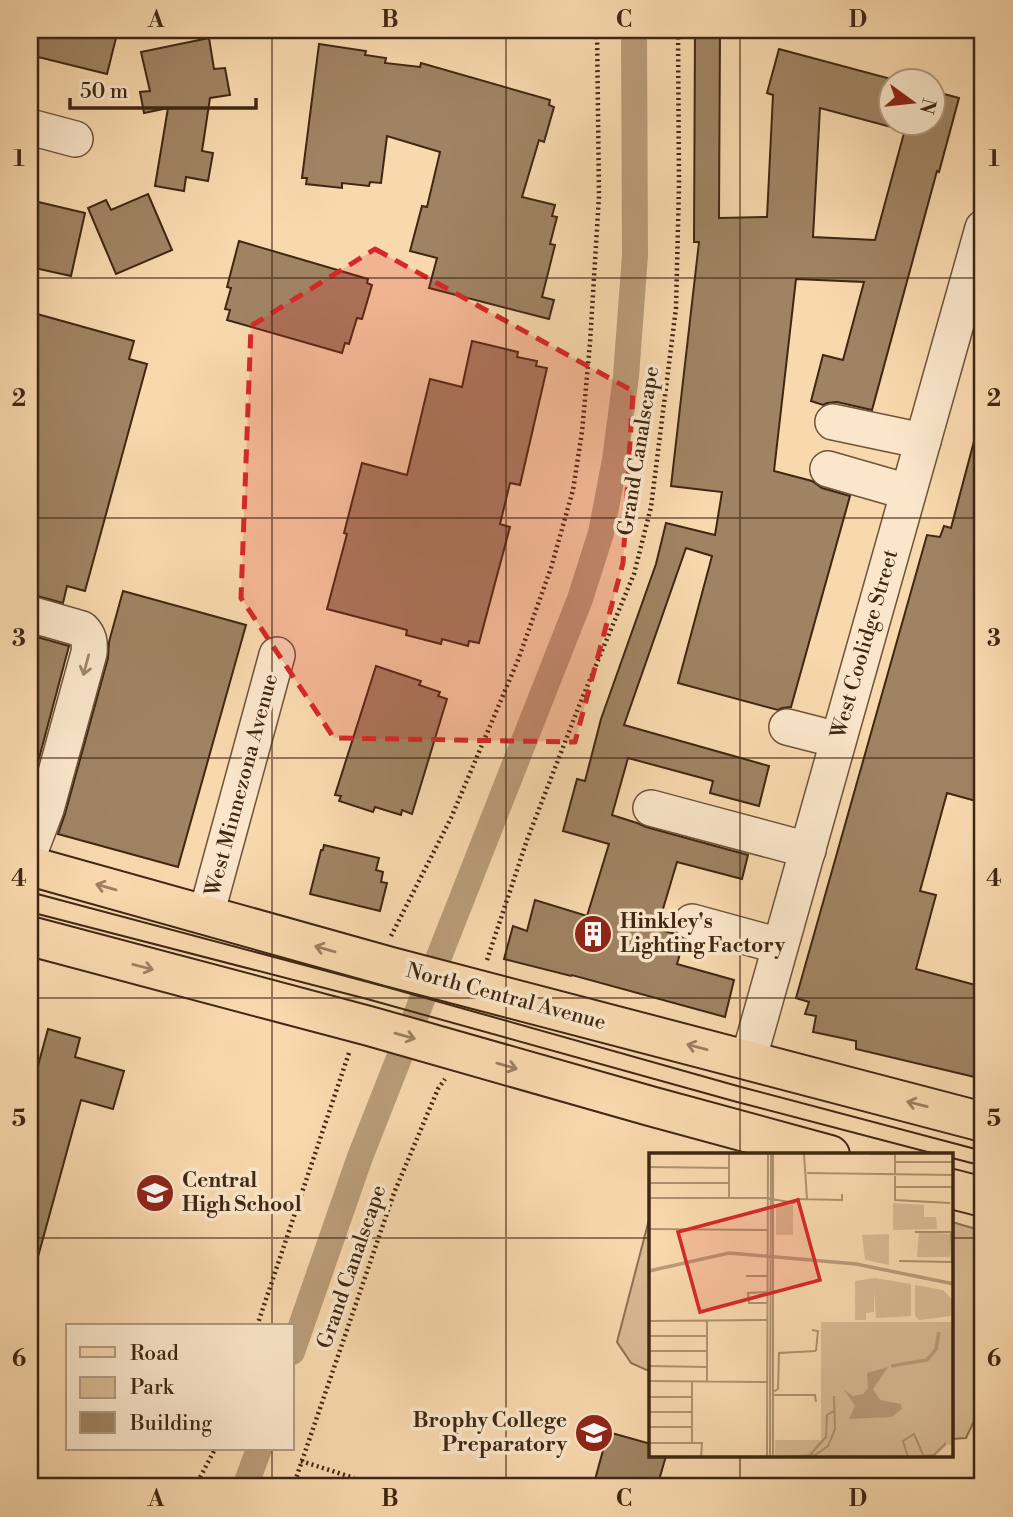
<svg xmlns="http://www.w3.org/2000/svg" width="1013" height="1517" font-family="'Libre Bodoni',serif">
<style>
.green{fill:#d9ba93;stroke:#8c7053;stroke-width:2}
.lines{fill:none;stroke-linecap:round;stroke-linejoin:round}
.canal{stroke:#b99c79;stroke-width:26}
.building{fill:#a08363;stroke:#402713;stroke-width:2}
.minor-casing{stroke:#6e533a;stroke-width:38}
.major-casing{stroke:#402713;stroke-width:42}
.path{stroke:#402713;stroke-width:4.5;stroke-dasharray:2 3.5;stroke-linecap:butt}
.minor{stroke:#fae6ca;stroke-width:35}
.major{stroke:#f8d8ad;stroke-width:38}
.tram{stroke:#402713;stroke-width:2}
.oneway{stroke:#9d866e}
.oneway2{stroke:#9c8060}
.marked{fill:#d62828;fill-opacity:0.2;stroke:#d62828;stroke-width:5;stroke-dasharray:14 9;stroke-linejoin:round}
.grid{fill:none;stroke:#402713;stroke-width:2;stroke-opacity:0.55}
.labels{text-anchor:middle;dominant-baseline:central;stroke-width:7;stroke-linejoin:round;paint-order:stroke}
.street-label{font-size:21px;fill:#402713;stroke:#fae6ca}
.poi-label{font-size:21px;font-weight:bold;fill:#402713;stroke:#fae6ca;text-anchor:start}
.inset-river{fill:none;stroke:#b99c79;stroke-width:3.5}
.inset-road{fill:none;stroke:#ae916f;stroke-width:2}
.view{fill:#d62828;fill-opacity:0.15;stroke:#d62828;stroke-width:3.5}
.inset-edge{fill:none;stroke:#402713;stroke-width:3.5}
.neatline{fill:none;stroke:#402713;stroke-width:2.5}
.grid-label{font-size:23px;text-anchor:middle;font-weight:bold;fill:#402713}
</style>
<rect width="100%" height="100%" fill="#f8d8ad"/>
<filter id="stains"><feTurbulence type="fractalNoise" baseFrequency=".00286" numOctaves="4"/><feColorMatrix values="0 0 0 0 .2 0 0 0 0 .09 0 0 0 0 .02 0 0 0 .5 -.17"/></filter>
<radialGradient id="worn" r=".72"><stop offset=".6" stop-color="#630" stop-opacity="0"/><stop offset="1" stop-color="#630" stop-opacity=".3"/></radialGradient>
<g class="green">
<path d="M651,1212V1372L631,1363L617,1342Z"/>
<path d="M952,1222L983,1231V1389L976,1417L966,1438L952,1439Z"/>
</g>
<g class="lines">
<g class="canal">
<path d="M292,1352L360,1157L580,599L601,533L615,460L626,376L635,255L634,30"/>
<path d="M245,1487L259,1449"/>
</g>
</g>
<g class="building">
<path d="M30,30H118L107,74L30,55Z"/>
<path d="M695,30H720L719,218L767,217L773,95L767,93L779,49L891,79V127L820,108L813,237L875,240L907,122H933V91L959,98L939,172L937,171L872,410L837,402L827,403L823,405L811,401L823,355L843,360L864,282L796,279L774,471L812,481L822,488L850,496L791,707L782,708L778,710L678,683L712,556L686,548L624,725L769,766L759,806L710,793L713,781L628,758L612,815L637,823L646,827L748,855L742,879L677,862L657,929L676,934L684,940L677,964L734,980L725,1017L572,975L571,976L504,959L513,926L527,931L535,900L587,916L609,844L563,831L577,779L585,781L601,719L656,564L666,523L715,535L722,492L671,486L699,242H694Z"/>
<path d="M209,38L214,69L225,68L230,95L210,98L202,151L213,153L208,181L186,177L184,191L155,186L168,108L144,113L140,92L150,91L141,52Z"/>
<path d="M319,44L366,51L365,55L386,58L385,63L420,67L421,63L550,100L549,105L554,107L544,142L539,140L522,197L555,205L552,216L557,217L550,244L555,245L542,297L554,300L549,319L429,288L437,258L410,251L422,206L427,207L440,152L387,136L381,183L370,182L369,186L342,183V188L306,184L307,178H302Z"/>
<path d="M148,194L172,250L116,274L88,208L106,200L111,210Z"/>
<path d="M30,200L85,213L71,276L30,267Z"/>
<path d="M239,241L368,279L367,283L372,285L362,319L357,318L349,344L345,343L342,353L227,320L230,310L225,309L231,288L227,287Z"/>
<path d="M30,312L134,341L129,359L147,364L85,591L67,586L63,603L30,594Z"/>
<path d="M472,341L518,352L517,357L537,361L536,366L547,368L520,485L510,483L501,520L500,524L510,527L479,643L469,641L468,646L442,639L441,644L406,635L407,630L327,609L347,534L344,533L362,463L407,475L430,379L462,387Z"/>
<path d="M977,430L983,431V803L947,793L920,891L936,895L916,969L983,987V1079L856,1049V1041L813,1032L816,1016L805,1014L809,1002L796,998L927,535L940,537L944,526L951,528Z"/>
<path d="M123,591L246,625L178,867L58,834L65,814L108,658L109,642Z"/>
<path d="M30,635L69,646L30,792Z"/>
<path d="M376,666L421,681L419,685L440,692L438,696L447,699L412,814L402,810L401,815L375,807L373,812L339,801L341,796L335,795Z"/>
<path d="M324,845L379,858L376,870L383,872L381,882L387,883L380,911L310,894L321,850H323Z"/>
<path d="M48,1029L80,1038L75,1057L124,1071L113,1109L81,1100L36,1264L30,1263V1095Z"/>
<path d="M608,1432L651,1444V1456H666L657,1487H593Z"/>
</g>
<g class="lines">
<defs>
<g id="minor">
<path d="M30,127L75,139"/>
<path d="M833,422L923,441"/>
<path d="M828,469L908,492"/>
<path d="M30,614L82,629C89,636 90,642 89,653L46,809L30,851"/>
<path d="M787,727L838,740"/>
<path d="M651,808L808,850"/>
<path d="M206,915L277,655"/>
<path d="M692,922L780,946"/>
<path d="M748,1061L983,228"/>
</g>
<g id="major">
<path d="M30,866L391,967L983,1122"/>
<path d="M30,936L369,1026L650,1106L830,1155"/>
<path d="M952,1189L983,1197"/>
</g>
</defs>
<use href="#minor" class="minor-casing"/>
<use href="#major" class="major-casing"/>
<g class="path">
<path d="M391,936L451,818L518,660L551,568L573,490L582,432L590,343L599,196L597,30"/>
<path d="M487,960L527,840L579,706L634,574L651,507L676,308L679,185L678,30"/>
<path d="M257,1326L349,1053"/>
<path d="M301,1461L354,1478"/>
<path d="M195,1487L215,1449"/>
<path d="M293,1487L394,1193L438,1089L445,1079"/>
</g>
<use href="#minor" class="minor"/>
<use href="#major" class="major"/>
<g class="tram">
<path d="M30,892L383,986L741,1087L983,1151"/>
<path d="M30,912L367,999L737,1102L939,1155"/>
<path d="M952,1158L983,1166"/>
</g>
</g>
<defs><path id="oneway-shaft" d="M-6 0H5M1.5-3L5.5 0L1.5 3" fill="none" stroke-width="1.6" stroke-linecap="round" stroke-linejoin="round" transform="scale(1.75)"/></defs>
<use class="oneway" href="#oneway-shaft" transform="translate(86 665) rotate(105)"/>
<g class="oneway2">
<use href="#oneway-shaft" transform="translate(106 887) rotate(-164)"/>
<use href="#oneway-shaft" transform="translate(325 949) rotate(-164)"/>
<use href="#oneway-shaft" transform="translate(143 967) rotate(15)"/>
<use href="#oneway-shaft" transform="translate(405 1036) rotate(16)"/>
<use href="#oneway-shaft" transform="translate(697 1047) rotate(-165)"/>
<use href="#oneway-shaft" transform="translate(507 1066) rotate(16)"/>
<use href="#oneway-shaft" transform="translate(917 1104) rotate(-166)"/>
</g>
<path class="marked" d="M375,249L633,391L623,563L575,742L334,738L241,598L251,326Z"/>
<path class="grid" d="M272,30V1326M506,30V1487M740,30V1155M30,278H983M30,518H983M30,758H983M30,998H983M30,1238H651M952,1238H983M272,1449V1487M740,1456V1487"/>
<defs>
<symbol id="building-disc" viewBox="-11 -11 22 22"><circle r="9.5" fill="#8f2418" stroke="#fae6ca"/><path d="M-4-6H4V6H1V3H-1V6H-4ZM-2.5-4.3h1.7v1.8h-1.7ZM.8-4.3h1.7v1.8H.8ZM-2.5-1h1.7V.8h-1.7ZM.8-1h1.7V.8H.8Z" fill="#fff"/></symbol>
<symbol id="school-disc" viewBox="-11 -11 22 22"><circle r="9.5" fill="#8f2418" stroke="#fae6ca"/><path d="M0-5L7-2L0 1L-7-2ZM-4 1L0 2.5L4 1V4Q0 6-4 4Z" fill="#fff"/></symbol>
</defs>
<g fill-rule="evenodd">
<use href="#building-disc" x="571" y="912" width="44" height="44"/>
<use href="#school-disc" x="133" y="1171" width="44" height="44"/>
<use href="#school-disc" x="572" y="1411" width="44" height="44"/>
</g>
<g class="labels">
<g class="street-label">
<text transform="translate(639 451) rotate(-81)">Grand Canalscape</text>
<text transform="translate(865 644) rotate(-74)">West Coolidge Street</text>
<text transform="translate(242 785) rotate(-75)">West Minnezona Avenue</text>
<text transform="translate(506 997) rotate(15)">North Central Avenue</text>
<text transform="translate(352 1267) rotate(-71)">Grand Canalscape</text>
</g>
<g class="poi-label">
<text x="620" y="922">Hinkley's<tspan x="620" dy="24">Lighting Factory</tspan></text>
<text x="182" y="1181">Central<tspan x="182" dy="24">High School</tspan></text>
<text x="567" y="1421" text-anchor="end">Brophy College<tspan x="567" dy="24">Preparatory</tspan></text>
</g>
</g>
<g transform="translate(649 1153)">
<rect width="304" height="304" fill="#f8d8ad"/>
<path d="M244,50L275,52V64H287L288,76L244,77ZM127,52H144V82H127ZM270,79L301,81V104H268ZM240,81V112L216,107L213,82ZM226,125L262,131V163L227,165L225,137V159L217,160V167H206V128ZM266,132L294,137L303,146L302,163L270,167L266,163ZM172,169H304V292H298L285,304H126V287H172Z" fill="#d9ba93"/>
<path d="M239,214L224,236L231,247L252,251L253,256L243,264L200,266L206,253L195,237L204,243L214,241L219,235L218,220Z" fill="#b99c79"/>
<path class="inset-river" d="M0,118L80,100L207,111L305,131M242,213L278,207L287,196L290,179"/>
<path class="inset-road" d="M80,1V45M155,1L158,46M221,1H246V47L301,50M246,9H305M0,14L80,15M158,20L305,22M0,30H80M246,34H305M0,45H117L146,50M147,46L193,47V41M0,76L118,77M266,79H302L303,109M250,108L304,109M97,123H119M118,150H100L99,140L118,139M0,168L118,167M163,177L169,178L167,198M0,183H58M0,198H58M0,213L58,214M0,228L118,229M58,229V168M124,239L129,236L130,200L167,198M124,242H166L167,249M0,244H43M0,259H43M0,274H43M0,290H53L52,304M43,290V228M160,303L177,284L178,262L185,258M275,303L285,302L297,290M118,304L119,1M121,304L122,1M124,304V1M135,304L166,302L179,293L186,276L185,243M259,304L254,288L265,281L275,304"/>
<path class="view" d="M149,47L171,127L51,159L29,79Z"/>
<rect width="304" height="304" class="inset-edge"/>
</g>
<rect width="1013" height="1517" fill="none" stroke="#f8d8ad" stroke-width="77"/>
<rect x="66" y="1324" width="228" height="126" fill="#fae6ca" stroke="#b09a81" stroke-width="2"/>
<rect x="80" y="1347" width="35" height="10" fill="#f8d8ad" stroke="#b09a81" stroke-width="2"/>
<text x="130" y="1360" font-size="21" fill="#402713">Road</text>
<rect x="80" y="1377" width="35" height="21" fill="#d9ba93" stroke="#b09a81" stroke-width="2"/>
<text x="130" y="1394" font-size="21" fill="#402713">Park</text>
<rect x="80" y="1412" width="35" height="21" fill="#a08363" stroke="#b09a81" stroke-width="2"/>
<text x="130" y="1430" font-size="21" fill="#402713">Building</text>
<g transform="translate(912 102) rotate(105)"><circle r="33" fill="#fae6ca" stroke="#b09a81" stroke-width="2"/>
<path d="M0-5L12 26L0 18L-12 26Z" fill="#8f2418"/>
<text y="-10" font-size="19" font-weight="bold" text-anchor="middle" fill="#402713">N</text>
</g>
<path d="M70 98v10h186v-10" fill="none" stroke="#402713" stroke-width="3.5"/>
<text x="80" y="98" font-size="21" fill="#402713" stroke="#fae6ca" stroke-width="5" paint-order="stroke">50 m</text>
<rect x="38" y="38" width="936" height="1440" class="neatline"/>
<g class="grid-label">
<text x="156" y="27">A</text>
<text x="390" y="27">B</text>
<text x="624" y="27">C</text>
<text x="858" y="27">D</text>
<text x="19" y="166">1</text>
<text x="994" y="166">1</text>
<text x="19" y="406">2</text>
<text x="994" y="406">2</text>
<text x="19" y="646">3</text>
<text x="994" y="646">3</text>
<text x="19" y="886">4</text>
<text x="994" y="886">4</text>
<text x="19" y="1126">5</text>
<text x="994" y="1126">5</text>
<text x="19" y="1366">6</text>
<text x="994" y="1366">6</text>
<text x="156" y="1506">A</text>
<text x="390" y="1506">B</text>
<text x="624" y="1506">C</text>
<text x="858" y="1506">D</text>
</g>
<rect width="100%" height="100%" filter="url(#stains)"/>
<rect width="100%" height="100%" fill="url(#worn)"/>
</svg>
